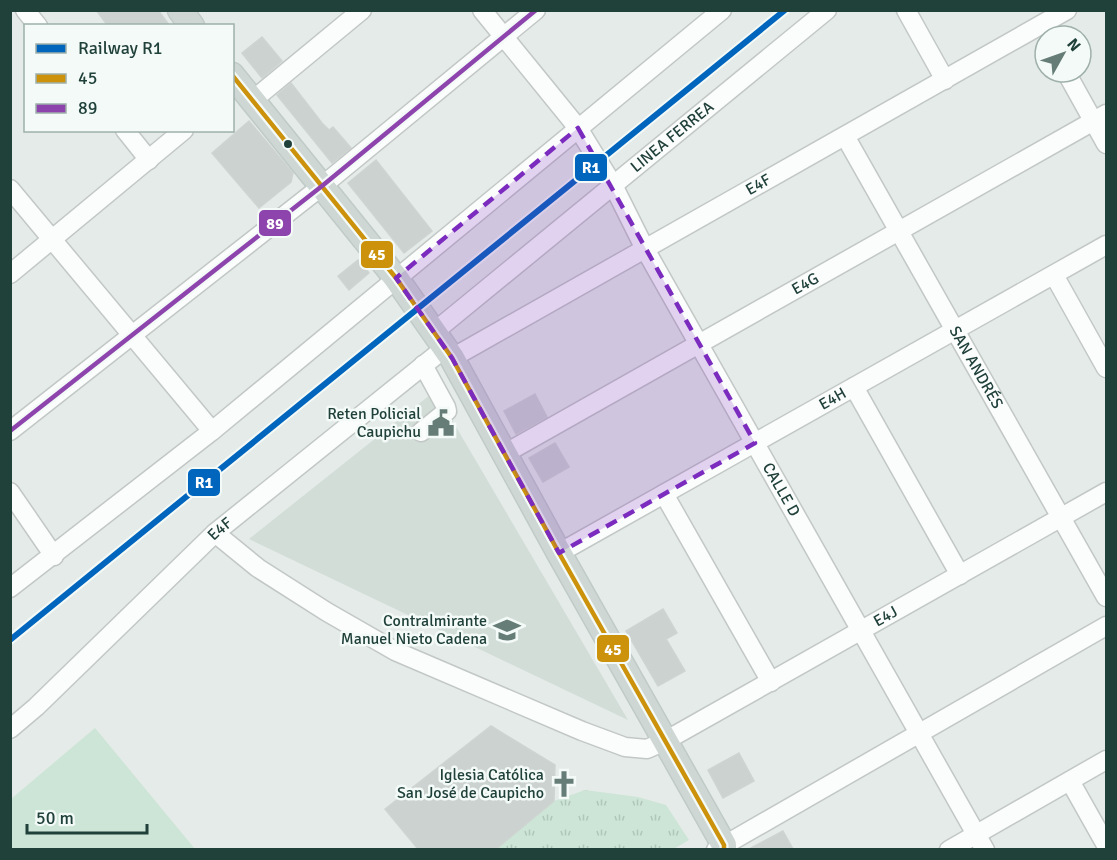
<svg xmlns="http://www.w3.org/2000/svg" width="1117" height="860" font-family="Signika,sans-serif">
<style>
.built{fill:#d2ddd8}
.grass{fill:url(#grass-tufts)}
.pitch{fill:#cde5d6}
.building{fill:#ccd2d0;stroke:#ced4d1;stroke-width:1.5}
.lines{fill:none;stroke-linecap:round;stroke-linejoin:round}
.minor-casing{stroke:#c2c8c5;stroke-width:21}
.major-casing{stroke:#c0cac8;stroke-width:27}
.minor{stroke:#fbfcfc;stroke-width:18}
.major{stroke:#ced7d4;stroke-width:24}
.bus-1-casing{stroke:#f3faf7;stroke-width:9}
.bus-2-casing{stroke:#f3faf7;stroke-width:9}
.bus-1{stroke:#cc920c;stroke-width:4.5}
.bus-2{stroke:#8e44ad;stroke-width:4.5}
.rail-1-casing{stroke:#f3faf7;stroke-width:10}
.rail-1{stroke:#0065bd;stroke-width:6}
.marked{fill:#7b2cbf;fill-opacity:0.2;stroke:#7b2cbf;stroke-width:4.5;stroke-dasharray:12 8;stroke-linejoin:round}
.bus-dot{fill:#20403a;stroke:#f3faf7;stroke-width:2}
.labels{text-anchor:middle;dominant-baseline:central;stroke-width:5;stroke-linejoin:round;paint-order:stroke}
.street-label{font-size:16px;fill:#20403a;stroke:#f3faf7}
.poi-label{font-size:16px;fill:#20403a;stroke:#f3faf7;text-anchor:end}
.line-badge{stroke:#f3faf7;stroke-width:2}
.badge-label{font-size:16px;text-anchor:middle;font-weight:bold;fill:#fff}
</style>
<defs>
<pattern id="grass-tufts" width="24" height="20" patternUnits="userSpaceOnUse" patternTransform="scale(1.5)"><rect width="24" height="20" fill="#cde5d6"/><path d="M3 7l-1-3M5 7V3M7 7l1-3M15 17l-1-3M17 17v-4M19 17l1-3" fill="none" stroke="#b0c6b8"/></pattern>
</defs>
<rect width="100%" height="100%" fill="#e5ebe8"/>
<path class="built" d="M435,391L628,720L249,539Z"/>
<path class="grass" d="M585,790L638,797L666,805L689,840L672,850L496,849L554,801Z"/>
<path class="pitch" d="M95,728L195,849H11V799Z"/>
<g class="building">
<path d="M96,10H158L170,26H108Z"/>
<path d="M262,37L282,61L262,78L242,53Z"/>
<path d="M291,83L322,123L329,130L333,127L351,148L332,163L277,95Z"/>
<path d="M249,121L293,173L291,182L259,208L212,153Z"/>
<path d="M376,160L432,231L404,253L348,183Z"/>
<path d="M358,260L369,273L349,290L338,276Z"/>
<path d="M535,394L547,417L516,434L504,411Z"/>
<path d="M555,443L569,467L543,482L529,458Z"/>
<path d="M663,609L677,633L666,639L685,671L658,686L626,631Z"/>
<path d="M491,726L555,765L554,801L496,849H418L385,809Z"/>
<path d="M739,753L754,781L723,798L708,770Z"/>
<path d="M783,831L793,849H749Z"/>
</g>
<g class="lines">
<defs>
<g id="minor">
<path d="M25,10L38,26"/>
<path id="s1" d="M482,10L578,128L613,185L645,249L985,850"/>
<path d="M906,10L945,80"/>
<path d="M1066,72L1106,144"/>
<path d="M253,100L362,10"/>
<path d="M125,130L149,160"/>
<path id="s2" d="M845,136L1106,597"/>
<path d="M10,189L212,431"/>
<path d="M10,274L184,130"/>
<path d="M1054,275L1106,368"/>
<path id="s3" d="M434,332L827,10"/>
<path id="s4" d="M452,358L1067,10"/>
<path d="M854,387L960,575"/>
<path d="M10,431L322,186L536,10"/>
<path d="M421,432L447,411L446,407L423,365"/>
<path id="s5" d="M504,454L1106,114"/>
<path d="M10,492L54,556"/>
<path d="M664,494L771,682"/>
<path id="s6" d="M215,533L258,568L327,612L395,651L582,731L625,747L647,749L665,741L1106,492"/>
<path id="s7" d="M559,553L1106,245"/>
<path d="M10,588L212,431L722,10"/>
<path id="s8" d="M10,729L36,707L215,533L445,348"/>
<path d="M1070,781L1106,845"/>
<path d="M716,850L1106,626"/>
<path d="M949,850L1106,760"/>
</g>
<g id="major">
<path d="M180,10L192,26"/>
<path d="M232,75L396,278L452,358L559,553L724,845V850"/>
</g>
</defs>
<use href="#minor" class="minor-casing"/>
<use href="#major" class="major-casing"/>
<use href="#minor" class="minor"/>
<use href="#major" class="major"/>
<defs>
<path id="bus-1" d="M232,75L396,278L452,358L559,553L724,845V850"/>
<path id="bus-2" d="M10,431L322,186L536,10"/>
</defs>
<use href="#bus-1" class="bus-1-casing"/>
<use href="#bus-2" class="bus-2-casing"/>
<use href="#bus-1" class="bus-1"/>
<use href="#bus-2" class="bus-2"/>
<defs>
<path id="rail-1" d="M10,640L785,10"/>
</defs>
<use href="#rail-1" class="rail-1-casing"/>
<use href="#rail-1" class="rail-1"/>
</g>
<path class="marked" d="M578,128L755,443L559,553L452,358L396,278Z"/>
<defs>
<symbol id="civic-bare" viewBox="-9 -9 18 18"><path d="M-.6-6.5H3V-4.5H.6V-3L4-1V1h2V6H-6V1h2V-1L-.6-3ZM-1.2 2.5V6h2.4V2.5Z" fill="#657c77" stroke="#f3faf7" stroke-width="2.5" paint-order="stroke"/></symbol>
<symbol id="school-bare" viewBox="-9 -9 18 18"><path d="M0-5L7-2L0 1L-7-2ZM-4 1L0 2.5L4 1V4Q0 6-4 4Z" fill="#657c77" stroke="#f3faf7" stroke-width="2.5" paint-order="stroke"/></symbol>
<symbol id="church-bare" viewBox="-9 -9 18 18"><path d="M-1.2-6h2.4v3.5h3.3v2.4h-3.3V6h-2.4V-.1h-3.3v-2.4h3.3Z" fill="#657c77" stroke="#f3faf7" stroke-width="2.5" paint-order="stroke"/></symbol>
</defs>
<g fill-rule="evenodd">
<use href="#civic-bare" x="422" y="404" width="38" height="38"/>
<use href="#school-bare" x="488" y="611" width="38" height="38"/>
<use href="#church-bare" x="545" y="765" width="38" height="38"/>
</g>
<circle class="bus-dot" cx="288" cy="144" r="5"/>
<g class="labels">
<g class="street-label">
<text stroke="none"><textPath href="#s3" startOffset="308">LINEA FERREA</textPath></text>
<text stroke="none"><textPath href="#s4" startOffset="352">E4F</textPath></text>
<text stroke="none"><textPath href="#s5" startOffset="346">E4G</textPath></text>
<text stroke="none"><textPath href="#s2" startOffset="266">SAN ANDRÉS</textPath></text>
<text stroke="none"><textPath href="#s7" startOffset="314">E4H</textPath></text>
<text stroke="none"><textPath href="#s1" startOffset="567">CALLE D</textPath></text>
<text stroke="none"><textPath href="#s8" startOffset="290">E4F</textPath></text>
<text stroke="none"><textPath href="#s6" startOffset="760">E4J</textPath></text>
</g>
<g class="poi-label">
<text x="421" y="414">Reten Policial<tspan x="421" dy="18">Caupichu</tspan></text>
<text x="487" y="621">Contralmirante<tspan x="487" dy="18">Manuel Nieto Cadena</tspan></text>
<text x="544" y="775">Iglesia Católica<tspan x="544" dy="18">San José de Caupicho</tspan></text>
</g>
</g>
<g class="line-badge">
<rect x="574" y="153" width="34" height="29" rx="6" fill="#0065bd"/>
<rect x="258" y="209" width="34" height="28" rx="6" fill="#8e44ad"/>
<rect x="360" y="240" width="34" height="29" rx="6" fill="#cc920c"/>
<rect x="187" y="468" width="34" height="29" rx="6" fill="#0065bd"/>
<rect x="596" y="634" width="34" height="29" rx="6" fill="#cc920c"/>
</g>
<g class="badge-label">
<text x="591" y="173">R1</text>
<text x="275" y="229">89</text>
<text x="377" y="260">45</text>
<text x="204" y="488">R1</text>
<text x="613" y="655">45</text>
</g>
<rect width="1117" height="860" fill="none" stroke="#20403a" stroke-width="24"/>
<rect x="24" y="24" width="210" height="108" fill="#f3faf7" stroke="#9fb0ab" stroke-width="1.5"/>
<rect x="36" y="44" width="30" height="9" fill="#0065bd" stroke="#9fb0ab" stroke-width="1.5"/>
<text x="78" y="54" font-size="18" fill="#20403a">Railway R1</text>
<rect x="36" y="74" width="30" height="9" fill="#cc920c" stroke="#9fb0ab" stroke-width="1.5"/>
<text x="78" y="84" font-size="18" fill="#20403a">45</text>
<rect x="36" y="104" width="30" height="9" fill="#8e44ad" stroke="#9fb0ab" stroke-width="1.5"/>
<text x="78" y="114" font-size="18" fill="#20403a">89</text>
<g transform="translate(1063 54) rotate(50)"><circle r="28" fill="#f3faf7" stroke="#9fb0ab" stroke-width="1.5"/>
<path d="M0-4.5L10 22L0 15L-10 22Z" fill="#657c77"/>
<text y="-9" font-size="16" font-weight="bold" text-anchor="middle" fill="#20403a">N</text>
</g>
<path d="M27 824v9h120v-9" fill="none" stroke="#20403a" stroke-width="3"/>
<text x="36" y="824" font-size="18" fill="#20403a" stroke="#f3faf7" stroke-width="4.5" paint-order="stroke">50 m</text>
</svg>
